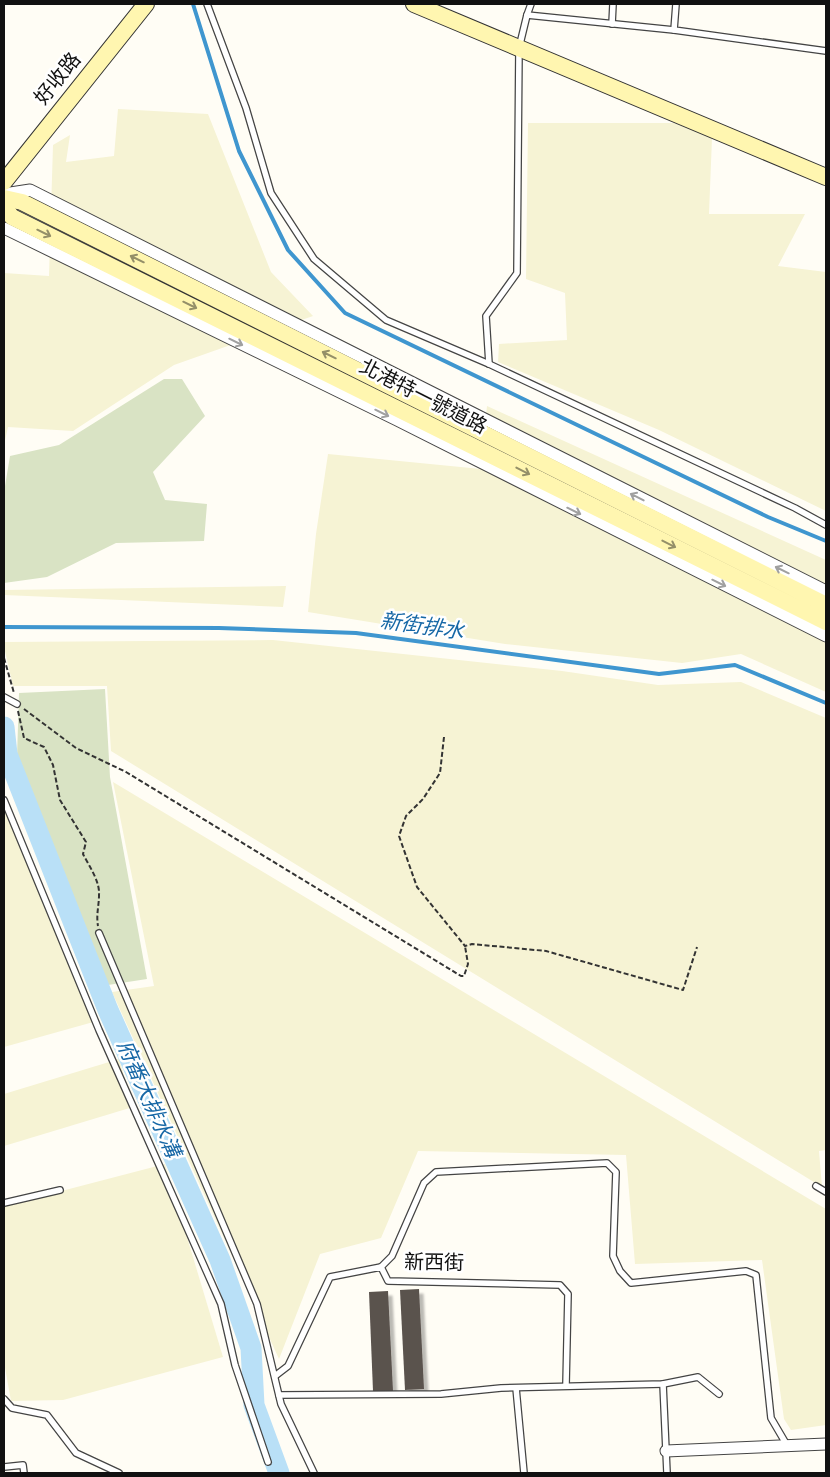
<svg xmlns="http://www.w3.org/2000/svg" width="830" height="1477" font-family="Spectral,'Noto Sans TC',serif">
<style>
.farmland{fill:#f6f3d4}
.cemetery{fill:#d9e3c4}
.lines{fill:none;stroke-linecap:round;stroke-linejoin:round}
.stream{stroke:#3f96cf;stroke-width:4}
.river{stroke:#b9e0f7;stroke-width:21}
.building{fill:#5a524d;filter:url(#shadow)}
.lane-casing{stroke:#444;stroke-width:8}
.street-casing{stroke:#444;stroke-width:13}
.secondary-casing{stroke:#333;stroke-width:18}
.path{stroke:#333;stroke-width:2;stroke-dasharray:5 2.5;stroke-linecap:butt}
.lane{stroke:#fff;stroke-width:5.5}
.street{stroke:#fff;stroke-width:11}
.secondary{stroke:#fff6b0;stroke-width:16}
.oneway{stroke:#948f68}
.oneway2{stroke:#a0a0a0}
.labels{text-anchor:middle;dominant-baseline:central;stroke-width:5;stroke-linejoin:round;paint-order:stroke}
.street-label{font-size:20px;fill:#111;stroke:#fff}
.water-label{font-size:21px;font-style:italic;fill:#1768a6;stroke:#fff}
</style>
<defs>
<filter id="shadow"><feDropShadow dx="4.5" dy="4.5" stdDeviation="1" flood-color="#0004"/></filter>
</defs>
<rect width="100%" height="100%" fill="#fffdf5"/>
<g class="farmland">
<path d="M118,109L208,114L271,272L313,316L174,365L73,431L8,427L4,445V273L49,276L53,145L70,135L66,162L114,156Z"/>
<path d="M528,123H674L712,138L709,214H805L778,266L826,272V511L659,430L498,362L499,344L567,340L565,293L526,279Z"/>
<path d="M487,406L826,560V692L741,654L682,663L505,644L308,612L316,534L328,454L481,469Z"/>
<path d="M286,586L283,607L4,595V590Z"/>
<path d="M273,640L562,671L658,685L741,682L826,718V1150L819,1151L822,1187L111,751L107,686H13L4,647V642Z"/>
<path d="M113,782L826,1209V1425L791,1430L784,1419L762,1260L635,1264L626,1155L418,1151L381,1238L320,1254L279,1359L112,992L154,986Z"/>
<path d="M4,805L97,1021L4,1047Z"/>
<path d="M119,1059L133,1107L4,1146V1094Z"/>
<path d="M165,1164L223,1357L63,1400L11,1401L4,1362V1206Z"/>
</g>
<g class="cemetery">
<path d="M164,379H182L205,416L153,472L165,500L207,504L204,541L116,543L47,577L4,583V492L10,456L59,445Z"/>
<path d="M105,689L110,777L147,979L108,985L78,922L17,757L19,693Z"/>
</g>
<g class="lines">
<g class="stream">
<path d="M193,4L239,151L288,250L345,313L768,517L826,541"/>
<path d="M4,627L219,628L356,633L659,674L735,665L826,703"/>
</g>
<path class="river" d="M4,727L7,754L108,1010L220,1260L251,1348L254,1405L279,1473"/>
</g>
<g class="building">
<path d="M419,1289L424,1389L405,1390L400,1290Z"/>
<path d="M388,1291L393,1391H373L369,1292Z"/>
</g>
<g class="lines">
<defs>
<g id="lane">
<path d="M207,4L246,108L271,193L314,259L386,320L489,364L795,508L826,525"/>
<path d="M676,4L674,30L826,51"/>
<path d="M527,15L531,4"/>
<path d="M612,24L613,4"/>
<path d="M489,364L486,316L517,273L519,48L527,15L674,30"/>
<path d="M4,697L17,704"/>
<path d="M4,800L99,1030L221,1304L235,1365L268,1462"/>
<path d="M99,933L257,1304L281,1404L314,1473"/>
<path d="M816,1186L826,1192"/>
<path d="M4,1203L60,1190"/>
<path d="M381,1267L392,1256L424,1183L436,1172L607,1163L616,1172L613,1256L620,1271L631,1283L746,1271L756,1275L771,1418L788,1447"/>
<path d="M275,1376L288,1366L330,1277L381,1267L388,1281L560,1285L568,1294L566,1385"/>
<path d="M663,1384L667,1473"/>
<path d="M516,1388L524,1473"/>
<path d="M279,1395L441,1394L501,1388L663,1384L698,1377L719,1394"/>
<path d="M4,1399L12,1408L47,1415L76,1453L119,1473"/>
<path d="M4,1467L23,1465L24,1473"/>
</g>
<g id="street">
<path d="M4,194L30,190L826,591"/>
<path d="M4,228L397,420L826,636"/>
<path d="M666,1451L826,1444"/>
</g>
<g id="secondary">
<path d="M414,4L826,177"/>
<path d="M4,182L146,4"/>
<path d="M4,198L22,202L826,605"/>
<path d="M4,207L12,217L826,622"/>
</g>
</defs>
<use href="#lane" class="lane-casing"/>
<use href="#street" class="street-casing"/>
<use href="#secondary" class="secondary-casing"/>
<g class="path">
<path d="M4,658L14,693"/>
<path d="M24,709L76,748L126,772L461,976H464L468,964L465,946"/>
<path d="M18,711L24,738L44,747L53,765L60,800L86,842L83,854C89,866 100,881 99,895C99,906 96,914 98,926"/>
<path d="M444,737L440,773L423,799L406,816L399,836L417,887L465,946L472,944L546,951L683,990L697,947"/>
</g>
<use href="#lane" class="lane"/>
<use href="#street" class="street"/>
<use href="#secondary" class="secondary"/>
</g>
<defs><path id="oneway-shaft" d="M-6 0H5M1.5-3L5.5 0L1.5 3" fill="none" stroke-width="1.6" stroke-linecap="round" stroke-linejoin="round" transform="scale(1.25)"/></defs>
<g class="oneway">
<use href="#oneway-shaft" transform="translate(44 233) rotate(26)"/>
<use href="#oneway-shaft" transform="translate(137 259) rotate(-154)"/>
<use href="#oneway-shaft" transform="translate(190 305) rotate(26)"/>
<use href="#oneway-shaft" transform="translate(329 355) rotate(-154)"/>
<use href="#oneway-shaft" transform="translate(523 471) rotate(27)"/>
<use href="#oneway-shaft" transform="translate(669 544) rotate(27)"/>
</g>
<g class="oneway2">
<use href="#oneway-shaft" transform="translate(236 342) rotate(26)"/>
<use href="#oneway-shaft" transform="translate(382 413) rotate(26)"/>
<use href="#oneway-shaft" transform="translate(637 497) rotate(-153)"/>
<use href="#oneway-shaft" transform="translate(574 511) rotate(26)"/>
<use href="#oneway-shaft" transform="translate(782 570) rotate(-154)"/>
<use href="#oneway-shaft" transform="translate(719 583) rotate(26)"/>
</g>
<g class="labels">
<g class="street-label">
<text transform="translate(58 79) rotate(-51)">好收路</text>
<text transform="translate(423 397) rotate(27)">北港特一號道路</text>
<text transform="translate(434 1263) rotate(1)">新西街</text>
</g>
<g class="water-label">
<text transform="translate(422 627) rotate(8)">新街排水</text>
<text transform="translate(148 1099) rotate(66)">府番大排水溝</text>
</g>
</g>
<rect width="830" height="1477" fill="none" stroke="#111111" stroke-width="10"/>
</svg>
